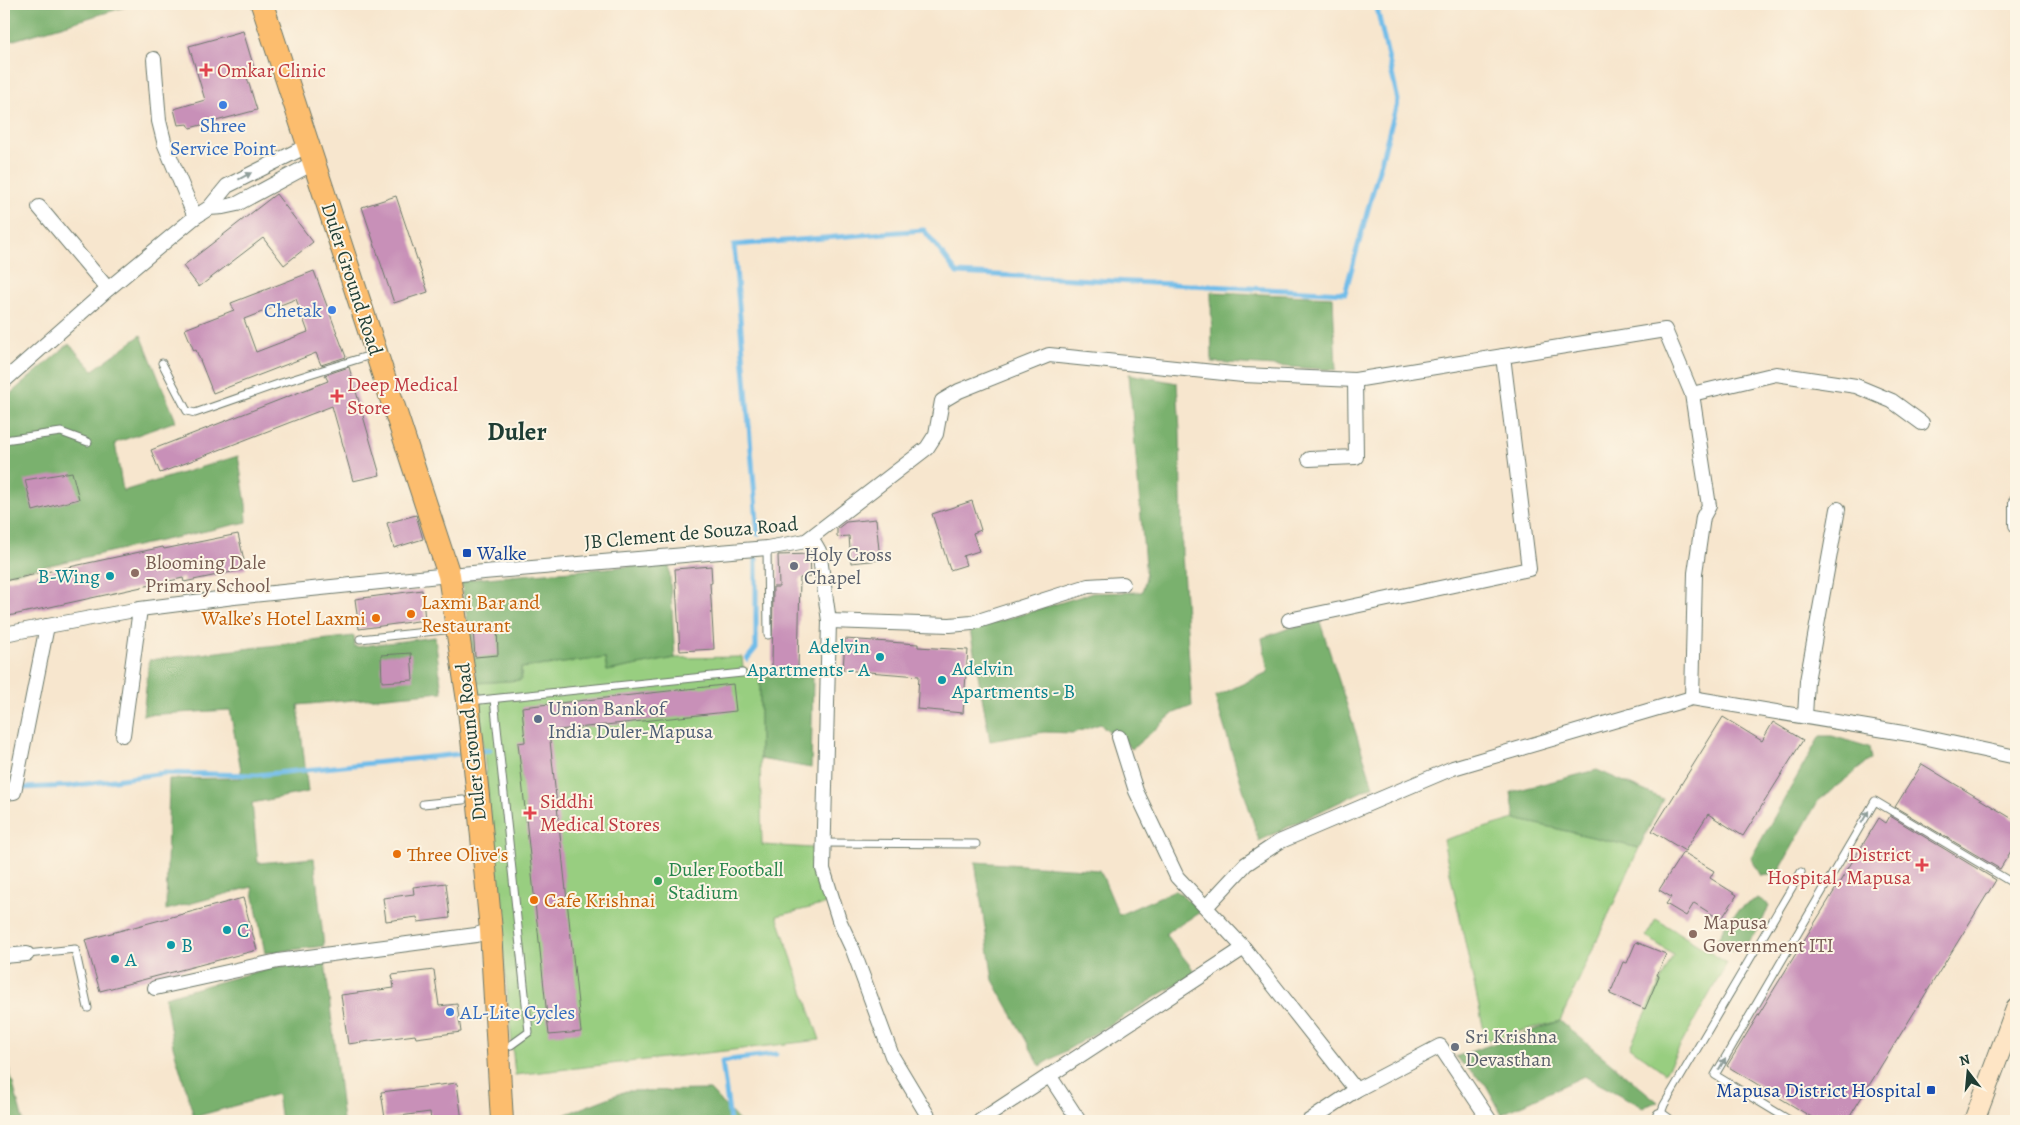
<svg xmlns="http://www.w3.org/2000/svg" width="2020" height="1125" font-family="Alegreya,serif">
<style>
.green{fill:#98ce80;stroke:#5c865a}
.forest{fill:#7ab16e;stroke:#4c7751}
.lines{fill:none;stroke-linecap:round;stroke-linejoin:round}
.stream{stroke:#70bce9;stroke-width:5}
.building{fill:#c890b8;fill-rule:evenodd}
.lane-casing{stroke:#6b786a;stroke-width:9}
.street-casing{stroke:#6b786a;stroke-width:16}
.secondary-casing{stroke:#6b786a;stroke-width:22}
.primary-casing{stroke:#6b786a;stroke-width:24}
.lane{stroke:#fff;stroke-width:7}
.street{stroke:#fff;stroke-width:14}
.secondary{stroke:#fee5c5;stroke-width:20}
.primary{stroke:#fcbd6e;stroke-width:22}
.oneway{fill:#8f9e9a}
.health-dot{fill:#e0444e;stroke:#fcf5e5;stroke-width:2}
.shop-dot{fill:#3f7fe0;stroke:#fcf5e5;stroke-width:2}
.transit-dot{fill:#1a4fb4;stroke:#fcf5e5;stroke-width:2}
.worship-dot{fill:#6b7280;stroke:#fcf5e5;stroke-width:2}
.education-dot{fill:#8d6e63;stroke:#fcf5e5;stroke-width:2}
.culture-dot{fill:#0f9aa8;stroke:#fcf5e5;stroke-width:2}
.food-dot{fill:#e8710a;stroke:#fcf5e5;stroke-width:2}
.service-dot{fill:#5c6f8a;stroke:#fcf5e5;stroke-width:2}
.leisure-dot{fill:#2e9e5b;stroke:#fcf5e5;stroke-width:2}
.labels{text-anchor:middle;dominant-baseline:central;stroke-width:4;stroke-linejoin:round;paint-order:stroke}
.health-label{font-size:20px;fill:#be3a42;stroke:#fcf5e5;text-anchor:start}
.shop-label{font-size:20px;fill:#366cbe;stroke:#fcf5e5}
.street-label{font-size:20px;fill:#1f3d34;stroke:#fcf5e5}
.transit-label{font-size:20px;fill:#164399;stroke:#fcf5e5;text-anchor:start}
.worship-label{font-size:20px;fill:#5b616d;stroke:#fcf5e5;text-anchor:start}
.education-label{font-size:20px;fill:#785e54;stroke:#fcf5e5;text-anchor:start}
.culture-label{font-size:20px;fill:#0d838f;stroke:#fcf5e5;text-anchor:start}
.food-label{font-size:20px;fill:#c56008;stroke:#fcf5e5;text-anchor:start}
.service-label{font-size:20px;fill:#4e5e75;stroke:#fcf5e5;text-anchor:start}
.leisure-label{font-size:20px;fill:#27864d;stroke:#fcf5e5;text-anchor:start}
.district-label{font-size:25px;font-weight:bold;fill:#1f3d34;stroke:#fcf5e5}
</style>
<rect width="100%" height="100%" fill="#fcf5e5"/>
<filter id="ink" filterUnits="userSpaceOnUse"><feTurbulence type="fractalNoise" baseFrequency=".02" numOctaves="2"/><feDisplacementMap in="SourceGraphic" scale="10" xChannelSelector="R" yChannelSelector="G"/><feConvolveMatrix kernelMatrix="1 2 1 2 8 2 1 2 1" color-interpolation-filters="sRGB"/></filter>
<filter id="wash" filterUnits="userSpaceOnUse"><feTurbulence type="fractalNoise" baseFrequency=".0096" numOctaves="4" result="noise"/><feDisplacementMap in="SourceGraphic" scale="20" xChannelSelector="R" yChannelSelector="G"/><feGaussianBlur stdDeviation="1.12" result="paint"/><feColorMatrix in="noise" values="0 0 0 0 0 0 0 0 0 0 0 0 0 0 0 0 0 1.4 0 .05"/><feComposite in="paint" operator="in"/></filter>
<g filter="url(#wash)">
<rect width="100%" height="100%" fill="#f7e6ce"/>
<g class="green">
<path d="M742,657L743,667L760,676V759L762,845L812,848L826,904L777,916L820,1040L515,1075L477,683L521,680V668L605,658L607,671L675,658Z"/>
<path d="M1515,819L1639,848L1560,1021L1486,1040L1443,840Z"/>
<path d="M1656,919L1727,963L1665,1073L1630,1047L1673,955L1646,936Z"/>
</g>
<g class="forest">
<path d="M4,4H135L4,43Z"/>
<path d="M1211,292L1333,297L1336,370L1212,362Z"/>
<path d="M141,335L176,421L115,443L123,491L238,456L246,504L247,522L4,575V399L69,344L93,370Z"/>
<path d="M1129,374L1177,383L1180,431L1182,554L1192,706L1174,713L1132,749L1100,724L1074,733L1044,732L990,741L970,630L1092,593L1142,592L1146,577Z"/>
<path d="M669,563L675,658L607,671L605,658L521,668V680L477,683L461,580Z"/>
<path d="M1320,622L1373,786L1259,841L1215,697L1268,672L1262,638L1290,628Z"/>
<path d="M354,636L355,647L435,637L442,692L298,705L308,792L252,803L258,863L314,858L324,946L265,953L252,887L166,910L169,779L241,778V770L230,710L143,715L149,660Z"/>
<path d="M760,676L813,677L811,768L760,759Z"/>
<path d="M1820,736H1832L1869,747L1871,759L1818,801L1777,874L1761,876L1751,858Z"/>
<path d="M1597,770L1663,799L1639,848L1515,819L1511,792Z"/>
<path d="M975,862L1100,870L1119,915L1175,890L1202,911L1165,934L1196,973L1040,1066L993,980Z"/>
<path d="M1758,898L1769,905C1761,926 1755,936 1739,951L1728,950L1717,941C1726,920 1737,908 1758,898Z"/>
<path d="M325,961L343,1121H281L277,1094L194,1117L173,1046L165,997L273,967Z"/>
<path d="M1560,1021L1658,1102L1643,1107L1584,1076L1502,1114L1486,1085L1455,1057Z"/>
<path d="M4,1051L23,1121H4Z"/>
<path d="M710,1090L739,1121H548L626,1091Z"/>
</g>
<g class="lines">
<g class="stream">
<path d="M758,534L734,245L924,230L957,273L1345,293L1398,100L1376,4"/>
<path d="M747,659L756,648V559"/>
<path d="M479,751L490,750"/>
<path d="M17,788L71,786L164,773L257,775L469,753"/>
<path d="M730,1121L722,1061L776,1054"/>
</g>
</g>
<g id="blocks">
<g class="building">
<path d="M243,31L254,68L245,71L257,110L190,128L188,124L178,125L174,109L205,100L189,46Z"/>
<path d="M276,194L313,242L284,265L263,238L199,287L183,266Z"/>
<path d="M396,196L428,292L394,303L362,207Z"/>
<path d="M314,271L346,357L321,365L316,353L213,393L196,350L194,351L185,329L234,310L231,303ZM296,299L308,332L256,352L244,319Z"/>
<path d="M349,367L380,475L353,481L332,406L160,473L151,450L328,381L325,375Z"/>
<path d="M72,472L79,499L33,511L25,480Z"/>
<path d="M972,501L981,530L973,533L979,551L963,556L966,565L950,570L932,514Z"/>
<path d="M416,515L423,539L394,548L387,523Z"/>
<path d="M876,519L880,560L851,563L849,536L837,537V529L846,522Z"/>
<path d="M238,534L246,569L184,582L183,578L4,617V581L163,547L164,549Z"/>
<path d="M810,554L811,577L800,578L798,669H772L773,587H779L778,555Z"/>
<path d="M711,566L712,583H710L714,649L680,651L675,569Z"/>
<path d="M422,590L425,620L359,629L355,599Z"/>
<path d="M497,626L498,655L475,657L473,628Z"/>
<path d="M845,639L918,644V647L968,650L963,713L917,709L919,676L843,670Z"/>
<path d="M411,653L413,680L382,682L381,655Z"/>
<path d="M733,684L736,711L549,731L581,1032L549,1035L518,743L525,742L522,707Z"/>
<path d="M1723,717L1762,741L1773,722L1803,740L1743,836L1708,814L1685,851L1652,831Z"/>
<path d="M1922,764L2016,821V843L2000,869L1895,807Z"/>
<path d="M1890,816L1996,880L1847,1121H1818L1727,1066L1879,818L1886,823Z"/>
<path d="M1683,852L1714,871L1710,878L1737,895L1721,920L1694,903L1686,916L1666,904L1671,897L1659,890Z"/>
<path d="M446,883L450,918L418,922L417,917L386,921L383,898L414,894L413,887Z"/>
<path d="M243,898L257,950L100,991L85,940Z"/>
<path d="M1636,942L1666,954L1657,975L1659,976L1645,1009L1610,994L1623,962L1627,963Z"/>
<path d="M434,970L439,1006L457,1004L461,1032L416,1038L415,1035L348,1044L341,995L394,988L392,975Z"/>
<path d="M457,1083L462,1121H431L430,1112L385,1118L381,1092Z"/>
</g>
</g>
</g>
<g filter="url(#ink)">
<use href="#blocks" fill-opacity="0" stroke="#6b786a" stroke-width="1"/>
<g class="lines">
<defs>
<g id="lane">
<path d="M162,363L187,411L195,413L281,383L374,354"/>
<path d="M4,440L61,432L88,442"/>
<path d="M767,548L768,635"/>
<path d="M360,639L454,629"/>
<path d="M494,699L529,1032L511,1045L501,1048"/>
<path d="M471,701L742,673"/>
<path d="M423,804L463,800"/>
<path d="M824,843L976,844"/>
<path d="M27,954L75,949L88,1008"/>
<path d="M1660,1116L1664,1105L1801,872"/>
<path d="M1791,1121L1715,1075L1875,801L2016,885"/>
</g>
<g id="street">
<path d="M154,59L159,121L165,145L195,217"/>
<path d="M39,207L108,289"/>
<path d="M209,208L223,207L237,204L315,162"/>
<path d="M4,381L108,289L195,217L209,208L227,186L309,145"/>
<path d="M1692,394L1776,374L1856,386L1892,401L1922,423"/>
<path d="M1309,459L1356,457L1355,380"/>
<path d="M2016,502V525"/>
<path d="M806,541L927,448L936,434L942,401L959,391L1049,355L1243,375L1355,380L1665,330L1692,394L1709,506L1703,517L1695,573L1692,698"/>
<path d="M1289,620L1529,569L1503,356"/>
<path d="M829,621L950,625L972,623L1088,586L1123,584"/>
<path d="M4,634L140,609L234,597L449,575L767,548L806,541L815,544L819,551L829,621L823,869L839,920L853,950L892,1056L931,1121"/>
<path d="M1805,716L1807,681L1838,509"/>
<path d="M123,735L140,609"/>
<path d="M1119,737L1136,791L1177,877L1244,948L1356,1090L1440,1046L1490,1121"/>
<path d="M4,793L14,792L47,626"/>
<path d="M1207,906L1246,864L1279,842L1453,768L1692,698L1909,734L2016,757"/>
<path d="M4,956L27,954"/>
<path d="M155,988L278,961L476,935L491,930"/>
<path d="M1049,1075L1079,1121"/>
<path d="M1660,1116L1667,1121"/>
<path d="M980,1121L1244,948"/>
<path d="M1309,1121L1356,1090"/>
</g>
<path id="secondary" d="M1974,1121L2016,1009"/>
<path id="primary" d="M262,4L449,575L468,701L479,806L491,930L502,1121"/>
</defs>
<use href="#lane" class="lane-casing"/>
<use href="#street" class="street-casing"/>
<use href="#secondary" class="secondary-casing"/>
<use href="#primary" class="primary-casing"/>
<use href="#lane" class="lane"/>
<use href="#street" class="street"/>
<use href="#secondary" class="secondary"/>
<use href="#primary" class="primary"/>
</g>
<defs><path id="oneway-solid" d="M-6-.8H1V-3.2L6.5 0L1 3.2V.8H-6Z" transform="scale(1.25)"/></defs>
<g class="oneway">
<use href="#oneway-solid" transform="translate(245 176) rotate(-28)"/>
<use href="#oneway-solid" transform="translate(1865 817) rotate(-60)"/>
<use href="#oneway-solid" transform="translate(1722 1064) rotate(-60)"/>
</g>
</g>
<g class="health-dot">
<path d="M203.5 62.5h5v5h5v5h-5v5h-5v-5h-5v-5h5z"/>
<path d="M334.5 388.5h5v5h5v5h-5v5h-5v-5h-5v-5h5z"/>
<path d="M527.5 805.5h5v5h5v5h-5v5h-5v-5h-5v-5h5z"/>
<path d="M1919.5 857.5h5v5h5v5h-5v5h-5v-5h-5v-5h5z"/>
</g>
<g class="shop-dot">
<circle cx="223" cy="105" r="5"/>
<circle cx="332" cy="310" r="5"/>
<circle cx="450" cy="1012" r="5"/>
</g>
<g class="transit-dot">
<rect x="462" y="548" width="10" height="10" rx="2.5"/>
<rect x="1926" y="1085" width="10" height="10" rx="2.5"/>
</g>
<g class="worship-dot">
<circle cx="794" cy="566" r="5"/>
<circle cx="1455" cy="1047" r="5"/>
</g>
<g class="education-dot">
<circle cx="135" cy="573" r="5"/>
<circle cx="1693" cy="934" r="5"/>
</g>
<g class="culture-dot">
<circle cx="110" cy="576" r="5"/>
<circle cx="880" cy="657" r="5"/>
<circle cx="942" cy="680" r="5"/>
<circle cx="227" cy="930" r="5"/>
<circle cx="171" cy="945" r="5"/>
<circle cx="115" cy="959" r="5"/>
</g>
<g class="food-dot">
<circle cx="411" cy="614" r="5"/>
<circle cx="376" cy="618" r="5"/>
<circle cx="397" cy="854" r="5"/>
<circle cx="534" cy="900" r="5"/>
</g>
<circle class="service-dot" cx="538" cy="719" r="5"/>
<circle class="leisure-dot" cx="658" cy="881" r="5"/>
<g class="labels">
<g class="health-label">
<text x="217" y="70">Omkar Clinic</text>
<text x="347" y="384">Deep Medical<tspan x="347" dy="23">Store</tspan></text>
<text x="540" y="801">Siddhi<tspan x="540" dy="23">Medical Stores</tspan></text>
<text x="1911" y="854" text-anchor="end">District<tspan x="1911" dy="23">Hospital, Mapusa</tspan></text>
</g>
<g class="shop-label">
<text x="223" y="125">Shree<tspan x="223" dy="23">Service Point</tspan></text>
<text x="322" y="310" text-anchor="end">Chetak</text>
<text x="460" y="1012" text-anchor="start">AL-Lite Cycles</text>
</g>
<g class="street-label">
<text transform="translate(352 279) rotate(72)">Duler Ground Road</text>
<text transform="translate(691 533) rotate(-5)">JB Clement de Souza Road</text>
<text transform="translate(471 742) rotate(-96)">Duler Ground Road</text>
</g>
<g class="transit-label">
<text x="477" y="553">Walke</text>
<text x="1921" y="1090" text-anchor="end">Mapusa District Hospital</text>
</g>
<g class="worship-label">
<text x="804" y="554">Holy Cross<tspan x="804" dy="23">Chapel</tspan></text>
<text x="1465" y="1036">Sri Krishna<tspan x="1465" dy="23">Devasthan</tspan></text>
</g>
<g class="education-label">
<text x="145" y="562">Blooming Dale<tspan x="145" dy="23">Primary School</tspan></text>
<text x="1703" y="922">Mapusa<tspan x="1703" dy="23">Government ITI</tspan></text>
</g>
<g class="culture-label">
<text x="100" y="576" text-anchor="end">B-Wing</text>
<text x="870" y="646" text-anchor="end">Adelvin<tspan x="870" dy="23">Apartments - A</tspan></text>
<text x="952" y="668">Adelvin<tspan x="952" dy="23">Apartments - B</tspan></text>
<text x="237" y="930">C</text>
<text x="181" y="945">B</text>
<text x="125" y="959">A</text>
</g>
<g class="food-label">
<text x="421" y="602">Laxmi Bar and<tspan x="421" dy="23">Restaurant</tspan></text>
<text x="366" y="618" text-anchor="end">Walke’s Hotel Laxmi</text>
<text x="407" y="854">Three Olive's</text>
<text x="544" y="900">Cafe Krishnai</text>
</g>
<g class="service-label">
<text x="548" y="708">Union Bank of<tspan x="548" dy="23">India Duler-Mapusa</tspan></text>
</g>
<g class="leisure-label">
<text x="668" y="869">Duler Football<tspan x="668" dy="23">Stadium</tspan></text>
</g>
<g class="district-label">
<text x="517" y="432">Duler</text>
</g>
</g>
<rect width="2020" height="1125" fill="none" stroke="#fcf5e5" stroke-width="20"/>
<g transform="translate(1968 1072) rotate(344)" stroke="#fcf5e5" stroke-width="4" paint-order="stroke">
<path d="M0-4L9 19L0 12L-9 19Z" fill="#1f3d34"/>
<text y="-8" font-size="14" font-weight="bold" text-anchor="middle" fill="#1f3d34">N</text>
</g>
</svg>
